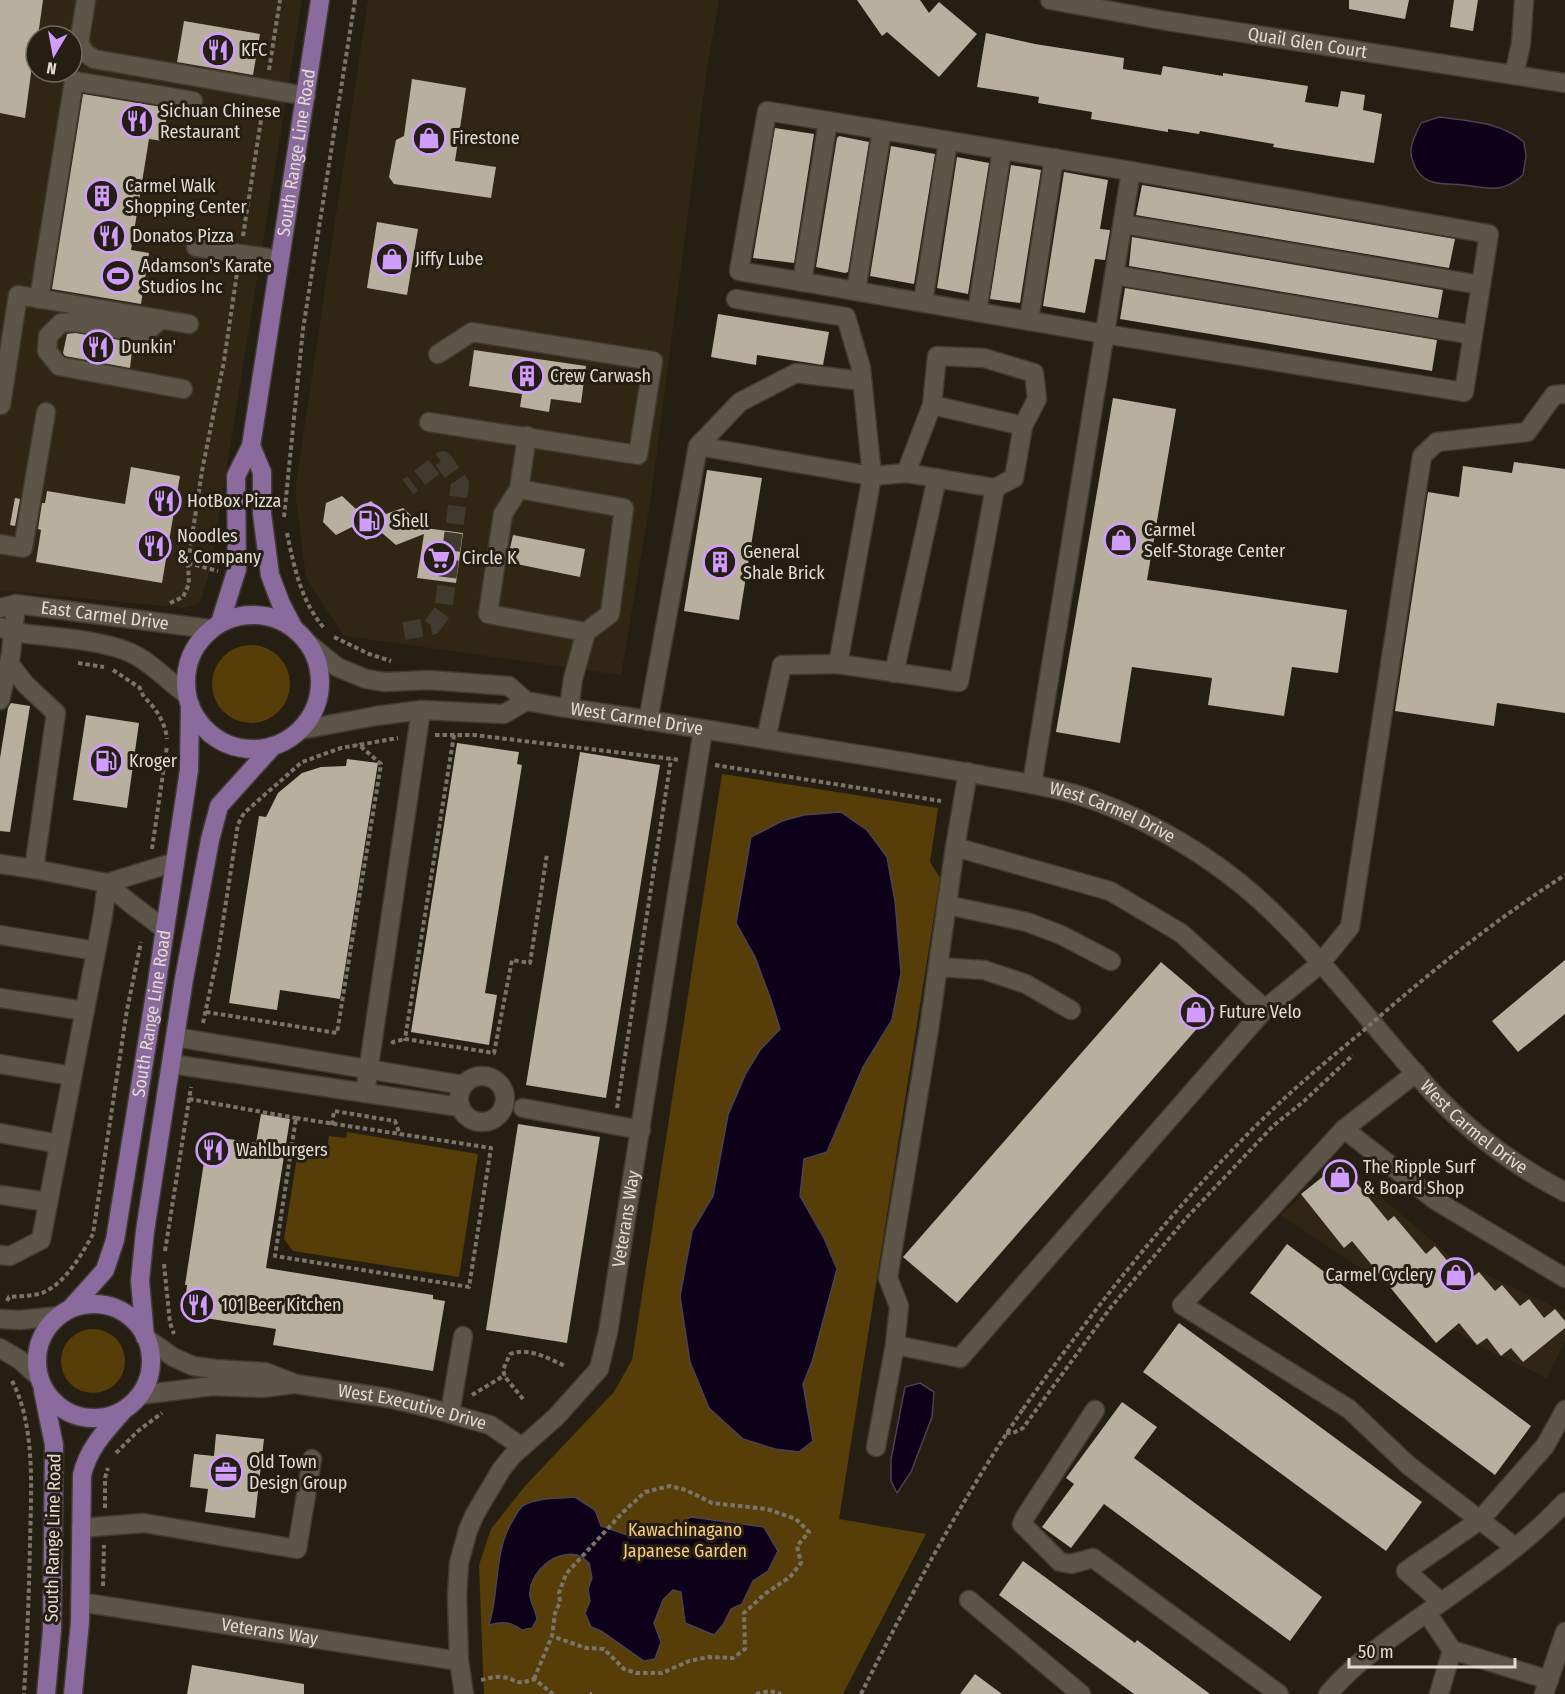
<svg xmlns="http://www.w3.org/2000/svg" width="1565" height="1694" font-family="'Fira Sans Condensed',sans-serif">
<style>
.built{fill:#312613;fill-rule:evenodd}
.green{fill:#573e09}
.water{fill:#0d0019;stroke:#4c4251;stroke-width:1.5}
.building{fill:#b8af9f}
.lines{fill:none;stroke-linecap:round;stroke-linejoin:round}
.minor-tunnel{stroke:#413a2f;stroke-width:18;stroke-dasharray:18 9;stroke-linecap:butt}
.minor-casing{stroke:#403b33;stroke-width:21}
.major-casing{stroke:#403b33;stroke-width:21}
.path{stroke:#7a746a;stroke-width:4;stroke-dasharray:4.5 3;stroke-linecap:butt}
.minor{stroke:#5d5547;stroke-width:18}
.major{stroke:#8b6a9d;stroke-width:18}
.path-bridge{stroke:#7a746a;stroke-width:4;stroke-dasharray:4.5 3;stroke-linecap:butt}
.labels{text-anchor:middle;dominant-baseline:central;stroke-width:6;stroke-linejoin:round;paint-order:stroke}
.street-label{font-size:18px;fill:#e0dbd3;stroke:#251e12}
.poi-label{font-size:18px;fill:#e0dbd3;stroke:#251e12;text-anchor:start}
.park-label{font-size:18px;fill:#facc7b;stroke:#251e12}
</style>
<rect width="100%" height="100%" fill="#251e12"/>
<g class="built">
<path d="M0,0H302L210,571L200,602L185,608L6,591L0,592ZM36,36H72V72H36Z"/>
<path d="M368,0H719L707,69L650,503L621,675L344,636L306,578L295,491Z"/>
<path d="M1340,1163L1455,1260L1565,1312V1341L1547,1378L1477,1345L1280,1215Z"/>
</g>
<g class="green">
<circle cx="251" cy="684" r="39"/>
<path d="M722,774L938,808L930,862L940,878L839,1519L926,1534L843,1694H484L479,1565L491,1529L525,1486L614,1392L632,1360Z"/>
<path d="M347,1132L478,1154L459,1277L293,1251L284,1239L299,1145L327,1149L329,1136L346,1138Z"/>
<circle cx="93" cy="1361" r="32"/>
</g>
<g class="water">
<path d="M1439,117C1470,121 1500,122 1524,142L1526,156L1523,175C1502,194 1489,188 1463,185C1440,183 1422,187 1413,162C1407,148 1415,136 1421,123Z"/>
<path d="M841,812L867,830L887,857L895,901L901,973L892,1020L863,1067L827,1152L804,1159L800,1196L824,1238L837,1269L812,1362L803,1384L813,1441L799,1452L775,1449L743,1439L709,1408L690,1362L680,1296L692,1231L713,1196L728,1115L746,1073L760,1050L780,1029L771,1000L755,957L736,923L751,837L782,821L804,815Z"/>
<path d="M920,1383L934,1392L932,1417L911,1472L897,1493L891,1481V1459L905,1387Z"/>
<path d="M575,1497L595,1510L601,1526L630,1536L661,1533L691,1517L764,1527L778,1551L768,1571L753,1581L742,1604L731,1609L723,1625L714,1635L685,1623L681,1592L673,1590L663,1600L654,1623L661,1642L655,1659L644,1661L601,1631L591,1627L585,1613L590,1601L588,1589L592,1578L589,1563C585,1560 581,1556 577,1555C555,1550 528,1573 530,1596C531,1604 536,1611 537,1619L532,1628L522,1630C511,1622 503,1621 489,1625C500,1590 493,1552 513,1520C516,1515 519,1508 524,1505C539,1497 559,1499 575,1497Z"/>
</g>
<g class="building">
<path d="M0,0H43L38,36H36L25,118L0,113Z"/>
<path d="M857,0H920L929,13L939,2L977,34L939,77L887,32L882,36Z"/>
<path d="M1349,0H1409L1405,19L1349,9Z"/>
<path d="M1454,0H1478L1473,31L1450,27Z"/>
<path d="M184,21L260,34L253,75L177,62Z"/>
<path d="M986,33L1035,44L1124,58L1123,69L1161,75L1163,66L1223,76V73L1308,86L1305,102L1338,107L1341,91L1365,95L1363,110L1382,114L1374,163L1273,147L1274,144L1200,131L1199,134L1168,129V132L1091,119L1092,112L1038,103L1039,97L977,87Z"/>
<path d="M412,79L466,88L455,161L496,167L491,198L394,184L389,177L396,140L404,136Z"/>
<path d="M83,94L168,108L163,141L149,139L131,250L149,253L141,304L52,289Z"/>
<path d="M775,128L814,134L794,263L753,258Z"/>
<path d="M839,136L869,142L848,272L845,273L816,267L837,138Z"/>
<path d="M891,146L935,154L914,284L870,276Z"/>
<path d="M957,157L989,163L968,294L937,288Z"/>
<path d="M1011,165L1041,170L1020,303L990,299Z"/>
<path d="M1064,172L1108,180L1100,229L1110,230L1105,260L1095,259L1085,313L1043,306Z"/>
<path d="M1142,185L1455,239L1449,268L1136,215Z"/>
<path d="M377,222L418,229L407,295L367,288Z"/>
<path d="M1132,237L1443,290L1438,318L1129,266Z"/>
<path d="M1125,288L1437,340L1432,371L1120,319Z"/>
<path d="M718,314L829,332L823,365L757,355L756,365L711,357Z"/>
<path d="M75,333L133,342L130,368L65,356L63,353L67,334Z"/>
<path d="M474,350L586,366L581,403L551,399L549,412L520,407L522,394L469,386Z"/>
<path d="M1113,398L1176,409L1147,580L1347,610L1338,673L1292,667L1284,716L1208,705L1212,678L1132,667L1120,743L1056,732Z"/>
<path d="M1514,462L1565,469V713L1497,703L1494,726L1395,711L1428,492L1459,497L1463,466L1512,473Z"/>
<path d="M131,467L180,476L162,583L36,562L41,530L38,529L42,503H45L47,491L125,504Z"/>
<path d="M707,470L762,478L739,620L684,611Z"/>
<path d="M342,496L356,509L371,501L386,514L403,508L425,528L463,533L456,583L417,578L424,534L396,545L382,533L366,540L352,527L336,535L323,522L326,503Z"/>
<path d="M15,498L20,499L15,526L10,525Z"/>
<path d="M513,535L585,549L580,577L507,562Z"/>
<path d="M11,703L30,706L10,832L0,831V758L8,708Z"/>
<path d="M86,715L139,723L127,808L73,800Z"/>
<path d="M457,743L519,752L517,764L522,765L485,993L497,995L489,1045L411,1032Z"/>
<path d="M580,752L660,765L606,1098L526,1085Z"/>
<path d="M347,759L378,763L340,999L280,990L277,1010L229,1003L259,816L266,817L278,793L302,773L321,767L346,766Z"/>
<path d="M1565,960V1014L1518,1052L1492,1021Z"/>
<path d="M1161,962L1215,1008L957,1303L903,1257Z"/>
<path d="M261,1114L290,1119L266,1268L433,1295V1299L445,1301L433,1371L273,1345L276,1329L205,1318L192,1310L186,1295L187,1285H185L208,1136L256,1143Z"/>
<path d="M518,1124L600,1137L567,1343L486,1330Z"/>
<path d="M1340,1163L1388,1221L1394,1216L1426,1254L1435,1246L1450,1264L1455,1260L1470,1279L1479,1272L1495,1291L1502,1285L1520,1306L1529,1299L1544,1318L1555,1309L1565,1321V1328L1523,1362L1511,1348L1501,1356L1487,1338L1477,1345L1459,1323L1436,1343L1352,1241L1344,1248L1301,1194Z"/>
<path d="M1287,1244L1531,1426L1495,1475L1250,1293Z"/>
<path d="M1179,1323L1422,1502L1386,1551L1143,1372Z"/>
<path d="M1122,1402L1157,1427L1134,1458L1322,1597L1290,1641L1104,1504L1071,1548L1042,1527L1074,1484L1066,1478Z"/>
<path d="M216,1434L264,1439L255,1518L205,1512L208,1489L190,1487L194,1454L214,1456Z"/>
<path d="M1023,1561L1135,1643L1137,1640L1210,1694H1134L999,1595Z"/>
<path d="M192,1665L304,1684V1694H187Z"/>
<path d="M975,1674L1002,1694H960Z"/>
</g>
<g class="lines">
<path class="minor-tunnel" d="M404,631L432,626L443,611L460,484L443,460L408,487"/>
<defs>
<g id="minor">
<path d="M86,0L79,43L85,53L94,59L306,96"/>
<path id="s1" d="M1050,0L1167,21L1565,83"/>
<path d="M1514,75L1521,44L1524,0"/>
<path d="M767,111L1131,171L1489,234L1464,392L1105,334L739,271Z"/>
<path d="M1123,224L1481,285"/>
<path d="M196,247L280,260"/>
<path d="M1114,275L1473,335"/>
<path d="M802,282L828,121"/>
<path d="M856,291L882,130"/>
<path d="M39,299L74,81L193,101"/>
<path d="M736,299L846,317L861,368L872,476L906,473L995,488L959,682L838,664"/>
<path d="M923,302L948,141"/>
<path d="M977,312L1002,150"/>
<path d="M161,319L145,333L75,322L61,323L48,336L47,351L59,366L183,389"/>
<path d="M1029,321L1054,158"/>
<path d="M1,405L18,295L189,324"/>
<path d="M932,405L1023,426"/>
<path d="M429,422L638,455L653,361L472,332L438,354"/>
<path d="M527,436L519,489L503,514L488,614L586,632"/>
<path d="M698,446L740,402L796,373L862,381"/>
<path d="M906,473L932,405L937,356L984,358L1034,373L1037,399L1023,426L1014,478L995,488"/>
<path d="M519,489L624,508L610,614L586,632L573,679L569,708"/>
<path d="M0,544L23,548L46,412"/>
<path id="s2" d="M0,608L16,604L210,629"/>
<path d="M0,627L12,632C47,637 101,639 131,653C151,662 169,682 187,695"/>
<path id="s3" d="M309,644L337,667L366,679L385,682L429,680L509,686L526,701L560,707C648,719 737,735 825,749C875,757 925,765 975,774C1009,780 1044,785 1078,795C1135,813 1194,846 1241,884C1315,945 1370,1025 1435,1095C1472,1134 1517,1167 1565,1192"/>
<path d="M9,663L25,684L56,713L34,869L107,883L175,862"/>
<path d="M894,673L937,478"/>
<path d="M0,700L11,654L16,604"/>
<path d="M648,721L698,446L872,476L838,664L782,665L766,739"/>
<path d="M300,730L376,716L421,710L504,714L526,701"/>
<path d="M968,772L955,847L1110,891L1181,933L1265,1009"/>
<path d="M1032,784L1131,171"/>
<path d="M0,864L34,869"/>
<path d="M107,883C124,901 145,913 165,930"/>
<path d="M947,905L1027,922L1061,935L1111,961"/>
<path d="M0,935L96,951"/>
<path d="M938,967L984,970L1026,984L1071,1010"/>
<path d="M0,998L85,1011"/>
<path d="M175,1037L463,1085"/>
<path d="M0,1064L72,1076"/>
<path d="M171,1064L460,1107"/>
<circle cx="482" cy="1099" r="23"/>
<path d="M365,1093L421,710"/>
<path d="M523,1108L641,1130"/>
<path d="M1344,1129L1416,1073"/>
<path d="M0,1133L59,1144"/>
<path d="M0,1195L48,1202"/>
<path d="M0,1255L10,1256L41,1240L103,915L107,883"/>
<path d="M0,1319L20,1320L58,1316"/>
<path id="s4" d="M146,1338L173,1357L193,1366L215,1369L265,1372L296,1384L388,1398L426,1407L490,1425L522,1447"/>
<path d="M895,1345L899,1306L888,1278L929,1029L955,847"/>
<path d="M0,1348L20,1360L39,1377"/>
<path d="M140,1395L212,1386L262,1388L293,1384"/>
<path d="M1095,1410L1025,1517L1022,1524L1060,1562L1071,1564L1093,1558L1279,1694"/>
<path d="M450,1413L463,1336"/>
<path d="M876,1447L895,1345L960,1358L1265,1009L1320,964L1350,927L1422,456L1437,442L1527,432L1554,395L1565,394"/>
<path d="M81,1528L144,1523L297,1549L312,1459"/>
<path d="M1515,1547L1408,1465L1349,1409L1182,1305L1344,1129L1435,1200L1565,1278"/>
<path d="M969,1600L1081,1694"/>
<path id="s5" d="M80,1602L459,1661"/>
<path d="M1441,1602L1406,1571L1480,1520L1545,1446L1565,1410"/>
<path d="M1427,1613L1452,1650"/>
<path id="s6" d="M464,1694L459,1661L457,1596L459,1563L468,1530L475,1514L501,1470L513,1455L556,1417L599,1369L608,1332L703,730"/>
<path d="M1328,1694C1356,1661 1391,1638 1426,1613C1474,1579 1525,1545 1565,1502"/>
<path d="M1439,1694L1452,1650L1549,1680"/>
<path d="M1544,1694L1565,1632"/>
</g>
<g id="major">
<path d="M251,446L262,472V514L270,575L281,604L293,627"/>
<circle cx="253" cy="682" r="67"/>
<path id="s7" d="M220,623L237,569L236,476L251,446L320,0"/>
<circle cx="94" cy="1361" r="57"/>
<path id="s8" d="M71,1308L105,1270L115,1240L157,982L189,770L190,705"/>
<path d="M145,1337L140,1281L145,1231L184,979L210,840L219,806L273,746"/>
<path d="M43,1391L54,1445L52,1630L46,1694"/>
<path d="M73,1694L80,1622L82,1475C88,1449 105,1431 122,1412"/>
</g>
</defs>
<use href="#minor" class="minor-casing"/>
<use href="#major" class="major-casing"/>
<g class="path">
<path d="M269,70L280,0"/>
<path d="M243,236L263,107"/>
<path d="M284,517L303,329L355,0"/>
<path d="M287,533C294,567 301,601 324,628"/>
<path d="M188,563L218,571"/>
<path d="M170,603L183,597L189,584L188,563L202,471L224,361L237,273"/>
<path d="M334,637L369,654L391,661"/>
<path d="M78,663L104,667"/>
<path d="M113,670L140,688C142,697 149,701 154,708C161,717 166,728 167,739"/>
<path d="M435,735H474L681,760"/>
<path d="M454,735L405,1039L494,1053L512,960L530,963L547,854"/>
<path d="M715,765L941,801"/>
<path d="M152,849L167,746"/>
<path d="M206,1012L337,1033L381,764L358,744"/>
<path d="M203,1023L218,954L238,824L244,813L302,762L341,748L398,738"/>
<path d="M392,1044L393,1042L405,1039"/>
<path d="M189,1099L296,1118"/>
<path d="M617,1108L671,759"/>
<path d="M296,1118L491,1148L469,1287L275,1256Z"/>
<path d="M332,1125L334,1111L395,1121L400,1135"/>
<path d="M165,1251L191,1087"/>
<path d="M164,1264L170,1323L174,1334"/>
<path d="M7,1301L9,1297C20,1296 32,1296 42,1293C65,1284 82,1254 93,1234L127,1010L141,942"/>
<path d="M12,1381C36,1426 31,1493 30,1543C29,1594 27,1644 24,1694"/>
<path d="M472,1395L505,1375"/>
<path d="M523,1399L505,1377L503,1370L510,1354C528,1347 548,1358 565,1366"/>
<path d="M1006,1433H1013L1023,1428L1111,1307L1189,1215L1274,1125L1303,1102L1353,1055"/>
<path d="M116,1453L138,1431L162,1413"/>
<path d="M105,1508V1478L108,1468"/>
<path d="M103,1586L104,1545"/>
<path d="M534,1679L552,1636L555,1613L560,1602L559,1593L566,1574L623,1512L645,1492L670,1486L686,1490L712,1503L767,1509L796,1519L809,1532L797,1546L801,1563L790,1577L766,1593L744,1613L745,1649L733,1658L709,1657L689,1661L662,1673H636L624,1669L604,1649L586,1648L552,1636"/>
<path d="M481,1680C487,1679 494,1676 501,1677C518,1678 512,1687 534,1679L553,1694"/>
<path d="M590,1694H592"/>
<path d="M756,1694L770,1691L781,1694"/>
<path d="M861,1694C910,1596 961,1500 1023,1409"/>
</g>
<use href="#minor" class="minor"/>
<use href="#major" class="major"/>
<path class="path-bridge" d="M1023,1409C1098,1303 1178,1201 1272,1110C1301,1082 1333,1056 1364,1030C1429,973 1492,922 1565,875"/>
</g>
<defs>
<symbol id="restaurant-ring" viewBox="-11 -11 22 22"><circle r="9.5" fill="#251e12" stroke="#d09dff" stroke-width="1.5"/><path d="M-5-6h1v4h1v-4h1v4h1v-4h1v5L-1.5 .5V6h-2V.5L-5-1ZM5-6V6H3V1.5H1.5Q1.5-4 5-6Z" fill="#d09dff"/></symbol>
<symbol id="shop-ring" viewBox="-11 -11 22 22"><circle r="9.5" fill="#251e12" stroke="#d09dff" stroke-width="1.5"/><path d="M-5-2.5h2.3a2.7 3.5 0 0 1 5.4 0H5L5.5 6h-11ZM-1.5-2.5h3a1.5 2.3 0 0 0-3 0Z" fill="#d09dff"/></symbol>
<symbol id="building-ring" viewBox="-11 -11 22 22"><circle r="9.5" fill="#251e12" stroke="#d09dff" stroke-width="1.5"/><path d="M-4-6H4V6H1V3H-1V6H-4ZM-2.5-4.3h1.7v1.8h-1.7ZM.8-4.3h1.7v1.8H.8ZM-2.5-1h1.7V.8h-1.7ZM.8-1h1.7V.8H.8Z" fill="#d09dff"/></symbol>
<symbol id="stadium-ring" viewBox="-11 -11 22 22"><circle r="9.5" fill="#251e12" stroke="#d09dff" stroke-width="1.5"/><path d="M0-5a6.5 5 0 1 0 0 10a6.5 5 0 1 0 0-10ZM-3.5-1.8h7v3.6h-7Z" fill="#d09dff"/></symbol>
<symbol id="fuel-ring" viewBox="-11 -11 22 22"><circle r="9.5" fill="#251e12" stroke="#d09dff" stroke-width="1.5"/><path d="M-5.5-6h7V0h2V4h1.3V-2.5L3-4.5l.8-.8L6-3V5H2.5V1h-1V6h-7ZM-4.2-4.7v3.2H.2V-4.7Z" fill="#d09dff"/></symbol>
<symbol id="supermarket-ring" viewBox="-11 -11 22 22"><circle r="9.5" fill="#251e12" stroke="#d09dff" stroke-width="1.5"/><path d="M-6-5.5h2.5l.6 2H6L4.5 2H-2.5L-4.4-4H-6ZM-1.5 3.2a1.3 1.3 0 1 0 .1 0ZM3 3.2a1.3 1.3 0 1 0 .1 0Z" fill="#d09dff"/></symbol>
<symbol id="office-ring" viewBox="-11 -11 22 22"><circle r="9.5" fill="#251e12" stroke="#d09dff" stroke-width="1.5"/><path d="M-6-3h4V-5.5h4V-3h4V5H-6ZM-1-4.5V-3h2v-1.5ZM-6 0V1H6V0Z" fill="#d09dff"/></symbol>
</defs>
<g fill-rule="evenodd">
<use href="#restaurant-ring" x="199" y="31" width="38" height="38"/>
<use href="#restaurant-ring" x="118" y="102" width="38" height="38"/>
<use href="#shop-ring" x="410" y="119" width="38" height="38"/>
<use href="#building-ring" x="83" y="177" width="38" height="38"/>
<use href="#restaurant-ring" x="90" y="217" width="38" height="38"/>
<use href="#shop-ring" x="373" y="240" width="38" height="38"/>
<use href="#stadium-ring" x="99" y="257" width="38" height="38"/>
<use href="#restaurant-ring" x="79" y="328" width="38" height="38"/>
<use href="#building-ring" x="508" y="357" width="38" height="38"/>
<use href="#restaurant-ring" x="145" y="482" width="38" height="38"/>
<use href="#fuel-ring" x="350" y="502" width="38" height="38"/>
<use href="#shop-ring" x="1102" y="521" width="38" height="38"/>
<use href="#restaurant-ring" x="135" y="527" width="38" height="38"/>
<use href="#supermarket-ring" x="420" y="539" width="38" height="38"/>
<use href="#building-ring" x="701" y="543" width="38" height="38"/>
<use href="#fuel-ring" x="87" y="742" width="38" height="38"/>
<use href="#shop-ring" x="1177" y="993" width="38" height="38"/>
<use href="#restaurant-ring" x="194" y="1131" width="38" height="38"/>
<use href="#shop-ring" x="1321" y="1158" width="38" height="38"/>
<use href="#shop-ring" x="1437" y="1256" width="38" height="38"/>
<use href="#restaurant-ring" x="179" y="1286" width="38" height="38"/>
<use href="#office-ring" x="207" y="1453" width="38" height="38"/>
</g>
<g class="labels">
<g class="street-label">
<text stroke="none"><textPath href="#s1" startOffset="261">Quail Glen Court</textPath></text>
<text stroke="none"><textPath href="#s7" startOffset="480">South Range Line Road</textPath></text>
<text stroke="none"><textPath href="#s2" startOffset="106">East Carmel Drive</textPath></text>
<text stroke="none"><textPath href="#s3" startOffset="346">West Carmel Drive</textPath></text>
<text stroke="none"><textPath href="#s3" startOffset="832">West Carmel Drive</textPath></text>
<text stroke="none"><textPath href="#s8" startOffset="312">South Range Line Road</textPath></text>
<text stroke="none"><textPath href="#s3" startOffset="1318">West Carmel Drive</textPath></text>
<text stroke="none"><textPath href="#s6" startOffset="528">Veterans Way</textPath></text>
<text stroke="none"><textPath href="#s4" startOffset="279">West Executive Drive</textPath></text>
<text transform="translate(53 1538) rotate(-89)">South Range Line Road</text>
<text stroke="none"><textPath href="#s5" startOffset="192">Veterans Way</textPath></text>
</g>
<g class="poi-label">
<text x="241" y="50">KFC</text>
<text x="160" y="111">Sichuan Chinese<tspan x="160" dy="21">Restaurant</tspan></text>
<text x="452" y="138">Firestone</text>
<text x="125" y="186">Carmel Walk<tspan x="125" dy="21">Shopping Center</tspan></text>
<text x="132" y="236">Donatos Pizza</text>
<text x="415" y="259">Jiffy Lube</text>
<text x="141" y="266">Adamson's Karate<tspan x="141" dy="21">Studios Inc</tspan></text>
<text x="121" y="347">Dunkin'</text>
<text x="550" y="376">Crew Carwash</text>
<text x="187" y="501">HotBox Pizza</text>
<text x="392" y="521">Shell</text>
<text x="1144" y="530">Carmel<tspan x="1144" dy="21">Self-Storage Center</tspan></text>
<text x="177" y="536">Noodles<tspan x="177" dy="21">&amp; Company</tspan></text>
<text x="743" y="552">General<tspan x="743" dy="21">Shale Brick</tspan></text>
<text x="462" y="558">Circle K</text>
<text x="129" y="761">Kroger</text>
<text x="1219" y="1012">Future Velo</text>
<text x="236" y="1150">Wahlburgers</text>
<text x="1363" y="1167">The Ripple Surf<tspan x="1363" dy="21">&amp; Board Shop</tspan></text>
<text x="1433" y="1275" text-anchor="end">Carmel Cyclery</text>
<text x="221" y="1305">101 Beer Kitchen</text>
<text x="249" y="1462">Old Town<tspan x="249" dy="21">Design Group</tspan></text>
</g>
<g class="park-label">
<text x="685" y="1530">Kawachinagano<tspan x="685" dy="21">Japanese Garden</tspan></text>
</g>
</g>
<g transform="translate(54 54) rotate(190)"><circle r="28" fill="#251e12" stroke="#706a5f" stroke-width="1.5"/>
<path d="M0-4.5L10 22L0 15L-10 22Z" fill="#d09dff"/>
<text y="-9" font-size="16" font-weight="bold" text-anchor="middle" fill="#e0dbd3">N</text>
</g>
<path d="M1349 1658v9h166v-9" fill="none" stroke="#e0dbd3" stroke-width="3"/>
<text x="1358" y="1658" font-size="18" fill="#e0dbd3" stroke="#251e12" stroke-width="4.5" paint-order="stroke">50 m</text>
</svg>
